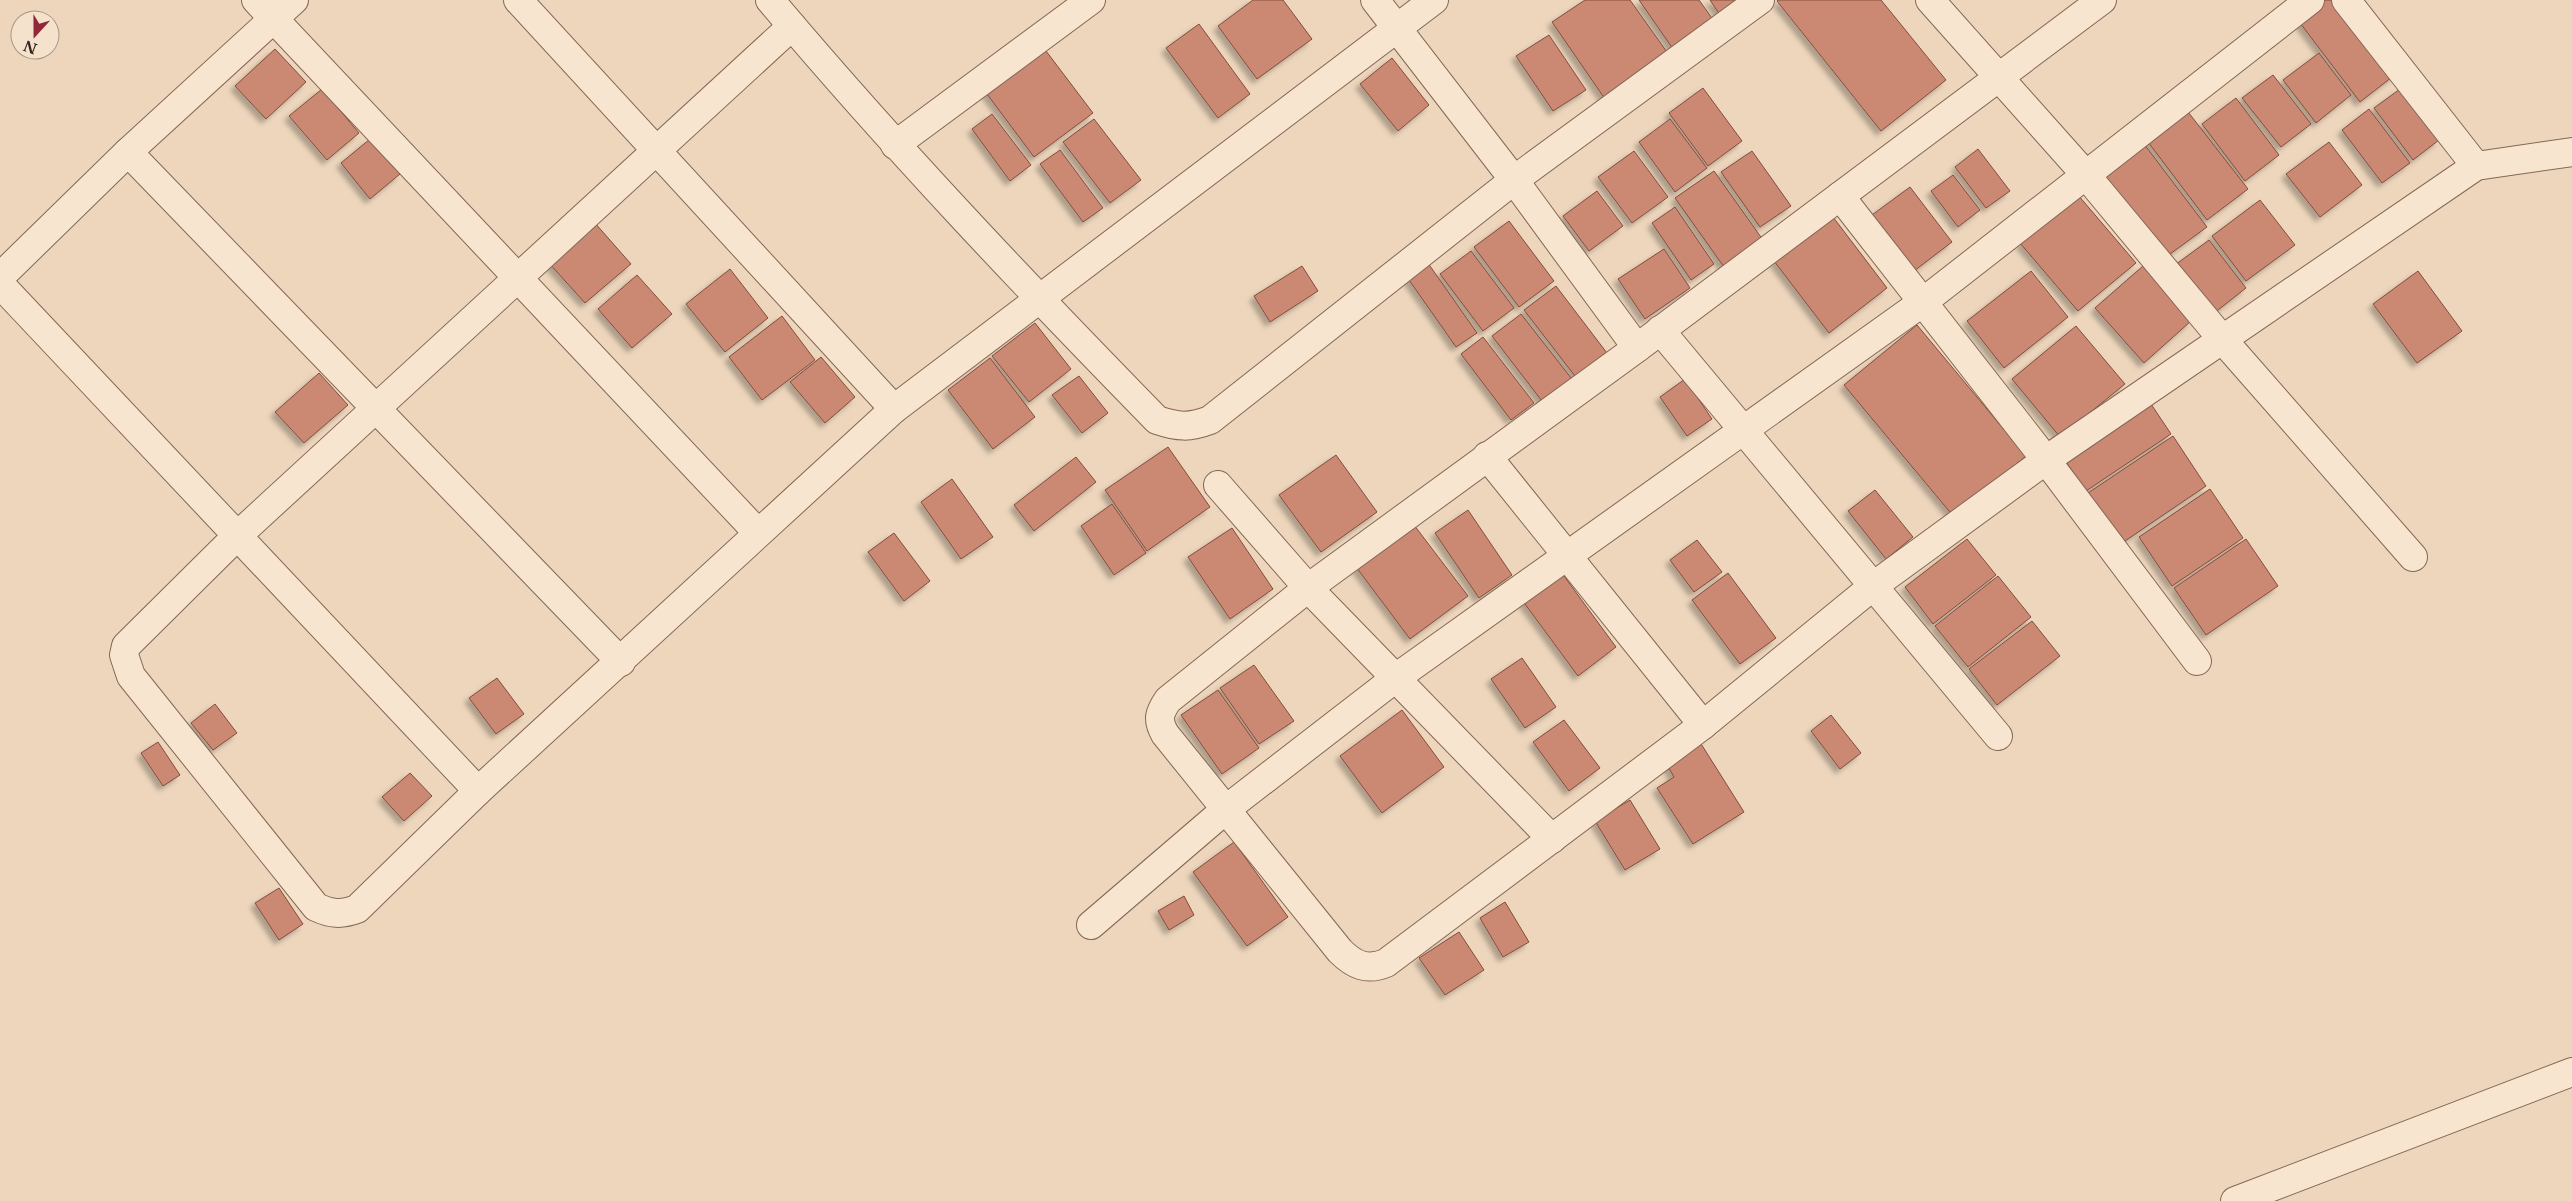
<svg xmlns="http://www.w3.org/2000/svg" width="2572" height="1201" font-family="'Libre Baskerville',serif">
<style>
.building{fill:#cb8872;stroke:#834c3c;filter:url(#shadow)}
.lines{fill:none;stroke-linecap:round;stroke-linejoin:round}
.minor-casing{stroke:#846756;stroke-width:30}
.minor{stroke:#f8e5cf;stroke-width:28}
</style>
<defs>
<filter id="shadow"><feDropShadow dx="-4.5" dy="4.5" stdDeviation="2.5" flood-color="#0004"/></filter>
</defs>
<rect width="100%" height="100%" fill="#edd6bc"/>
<g class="building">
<path d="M1253,0H1283L1312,39L1257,79L1218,26Z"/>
<path d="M1585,0H1630L1669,55L1605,99L1552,22Z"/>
<path d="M1639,0H1699L1714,21L1673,49Z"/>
<path d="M1710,0H1742L1720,15Z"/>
<path d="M1778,0H1881L1946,80L1881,131L1777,1Z"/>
<path d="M2321,0H2340L2396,74L2360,102L2297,19Z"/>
<path d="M1199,24L1250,94L1218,118L1166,48Z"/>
<path d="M1549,35L1586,90L1553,111L1516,56Z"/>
<path d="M1043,47L1093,113L1034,157L984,90Z"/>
<path d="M275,49L306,82L266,119L235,86Z"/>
<path d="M2319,53L2351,95L2316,123L2283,80Z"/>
<path d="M1392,58L1429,105L1398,131L1360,84Z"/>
<path d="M2273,75L2311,124L2281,147L2242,98Z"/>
<path d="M1703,88L1742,141L1708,166L1669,113Z"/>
<path d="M322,89L359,133L327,160L289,116Z"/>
<path d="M2400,89L2439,140L2413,160L2374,108Z"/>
<path d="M2236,98L2279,155L2245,181L2202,124Z"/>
<path d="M2185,108L2248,189L2207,220L2145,138Z"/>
<path d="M2369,109L2410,163L2382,183L2342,130Z"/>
<path d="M992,114L1031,165L1010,181L972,129Z"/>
<path d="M1094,119L1141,180L1110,203L1063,142Z"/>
<path d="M1670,119L1707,168L1675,192L1639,142Z"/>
<path d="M370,139L400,174L370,199L341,163Z"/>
<path d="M2329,142L2362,185L2320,217L2286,174Z"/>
<path d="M2144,144L2207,227L2166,257L2104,175Z"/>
<path d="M1978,149L2010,191L1986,208L1955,167Z"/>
<path d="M1060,150L1103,208L1083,222L1040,164Z"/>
<path d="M1634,151L1668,197L1632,223L1598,177Z"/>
<path d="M1752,151L1791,206L1760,227L1721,172Z"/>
<path d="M1714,171L1763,240L1724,267L1675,198Z"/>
<path d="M1953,175L1980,210L1958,227L1931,191Z"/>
<path d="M1910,187L1952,242L1914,271L1872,215Z"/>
<path d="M1597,191L1623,226L1589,251L1563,216Z"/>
<path d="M2078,195L2136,263L2078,311L2020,243Z"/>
<path d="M2260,200L2295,245L2246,281L2212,236Z"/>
<path d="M1675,207L1714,264L1691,280L1652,223Z"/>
<path d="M1833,217L1887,288L1829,333L1774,261Z"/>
<path d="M1509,221L1554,281L1519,307L1474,247Z"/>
<path d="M594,222L631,264L585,303L548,262Z"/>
<path d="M2209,240L2246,288L2213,314L2175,265Z"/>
<path d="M1664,249L1690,288L1645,319L1618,279Z"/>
<path d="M1471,251L1514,308L1483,331L1440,274Z"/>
<path d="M1423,256L1477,333L1456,347L1402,270Z"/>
<path d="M1302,266L1318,291L1270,322L1254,296Z"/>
<path d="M2143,266L2191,321L2144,363L2095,308Z"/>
<path d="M730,269L768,318L725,352L686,304Z"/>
<path d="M2031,271L2068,317L2004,368L1967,321Z"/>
<path d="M2418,271L2462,331L2417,363L2373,304Z"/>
<path d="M637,275L672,314L632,348L598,309Z"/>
<path d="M1556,286L1610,357L1578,380L1524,310Z"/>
<path d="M1521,314L1575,383L1545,405L1492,336Z"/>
<path d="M782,316L815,360L762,400L729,357Z"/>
<path d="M1035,323L1071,369L1029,402L992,356Z"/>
<path d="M1917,325L2026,456L1954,517L1844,385Z"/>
<path d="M2076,326L2125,384L2060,437L2012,379Z"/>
<path d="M1483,337L1534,403L1511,420L1461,354Z"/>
<path d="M821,357L855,397L825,423L790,382Z"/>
<path d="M990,358L1035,417L993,449L948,390Z"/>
<path d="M319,373L348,405L304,443L275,412Z"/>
<path d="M1079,376L1108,413L1082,433L1052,395Z"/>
<path d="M1685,379L1712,419L1687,436L1660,397Z"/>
<path d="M2149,401L2171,434L2086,491L2064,459Z"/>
<path d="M2173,436L2206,486L2122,543L2088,493Z"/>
<path d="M1168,447L1210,507L1147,551L1105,490Z"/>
<path d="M1336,455L1377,512L1321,552L1279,495Z"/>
<path d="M1076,457L1096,482L1034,531L1014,505Z"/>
<path d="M952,479L993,537L961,559L921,502Z"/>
<path d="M2210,489L2243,538L2172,586L2139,537Z"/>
<path d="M1875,490L1913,537L1886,559L1848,511Z"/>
<path d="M1112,504L1146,553L1114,575L1081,526Z"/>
<path d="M1468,510L1512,575L1479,598L1435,533Z"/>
<path d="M1414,525L1468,596L1410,639L1356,567Z"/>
<path d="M1232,528L1273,589L1230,619L1188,557Z"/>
<path d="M894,533L930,581L904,601L868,552Z"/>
<path d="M1967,539L1996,575L1933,624L1905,587Z"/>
<path d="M2246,539L2278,586L2206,635L2174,588Z"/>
<path d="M1697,540L1722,572L1694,592L1670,560Z"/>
<path d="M1561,572L1616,647L1578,676L1522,600Z"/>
<path d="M1728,573L1776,638L1740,664L1692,600Z"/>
<path d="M1998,576L2031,617L1968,667L1935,626Z"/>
<path d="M2032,621L2060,656L1997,705L1969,669Z"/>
<path d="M1522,658L1556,707L1525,728L1491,679Z"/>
<path d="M1254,665L1294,721L1259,744L1220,688Z"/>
<path d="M497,678L524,714L496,734L469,698Z"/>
<path d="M1218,690L1259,748L1222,774L1181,715Z"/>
<path d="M215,704L237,733L213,750L191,723Z"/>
<path d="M1402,710L1444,767L1382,813L1340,756Z"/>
<path d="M1831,715L1861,753L1840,769L1811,731Z"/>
<path d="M1564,720L1600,768L1569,791L1533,742Z"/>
<path d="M1698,739L1744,812L1693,844L1657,788L1674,777L1664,760Z"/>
<path d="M158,742L180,775L163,786L141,753Z"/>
<path d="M410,773L432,796L404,821L382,797Z"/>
<path d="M1630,800L1660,849L1625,870L1595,821Z"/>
<path d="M1234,842L1288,917L1247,946L1193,872Z"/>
<path d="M279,888L303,924L279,940L255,903Z"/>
<path d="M1184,896L1194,915L1169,930L1158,911Z"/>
<path d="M1505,902L1529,942L1503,957L1480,918Z"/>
<path d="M1459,932L1484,970L1445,995L1419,958Z"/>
</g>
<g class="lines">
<defs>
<g id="minor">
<path d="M256,0L758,533"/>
<path d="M518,0L894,409"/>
<path d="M770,0C893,146 1024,284 1157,420C1178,427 1189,428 1210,420L1514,180L1760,0"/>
<path d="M1375,0L1514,180L1637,348"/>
<path d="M1930,0L2085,174L2222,339L2413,557"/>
<path d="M2102,0L1637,348L1308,588L1168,700C1159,713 1157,720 1165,734L1340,951C1354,965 1367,971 1386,963L1703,725L1872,587L2046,460L2476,166L2572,152"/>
<path d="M2346,0L2476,166"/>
<path d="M792,26L237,536L126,646L124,655L131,676L316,907C331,914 341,915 357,909L478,791L894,409L1434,0"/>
<path d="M895,145L1091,0"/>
<path d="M128,152L621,662"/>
<path d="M1840,196L2046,460L2197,661"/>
<path d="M0,277L128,152L294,0"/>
<path d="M0,284L478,791"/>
<path d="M1660,330L1998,736"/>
<path d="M1487,456L1703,725"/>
<path d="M1218,485L1308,588L1552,839"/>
<path d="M1091,925L1225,810L1397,677L1923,302L2310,0"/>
<path d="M2235,1201L2572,1072"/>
</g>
</defs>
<use href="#minor" class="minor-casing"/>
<use href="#minor" class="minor"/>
</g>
<g transform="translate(35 35) rotate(201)"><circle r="24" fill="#f5e2cc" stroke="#a89685"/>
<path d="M0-4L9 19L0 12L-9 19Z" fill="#93273a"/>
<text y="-8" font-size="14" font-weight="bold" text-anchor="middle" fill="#34231b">N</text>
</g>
</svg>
